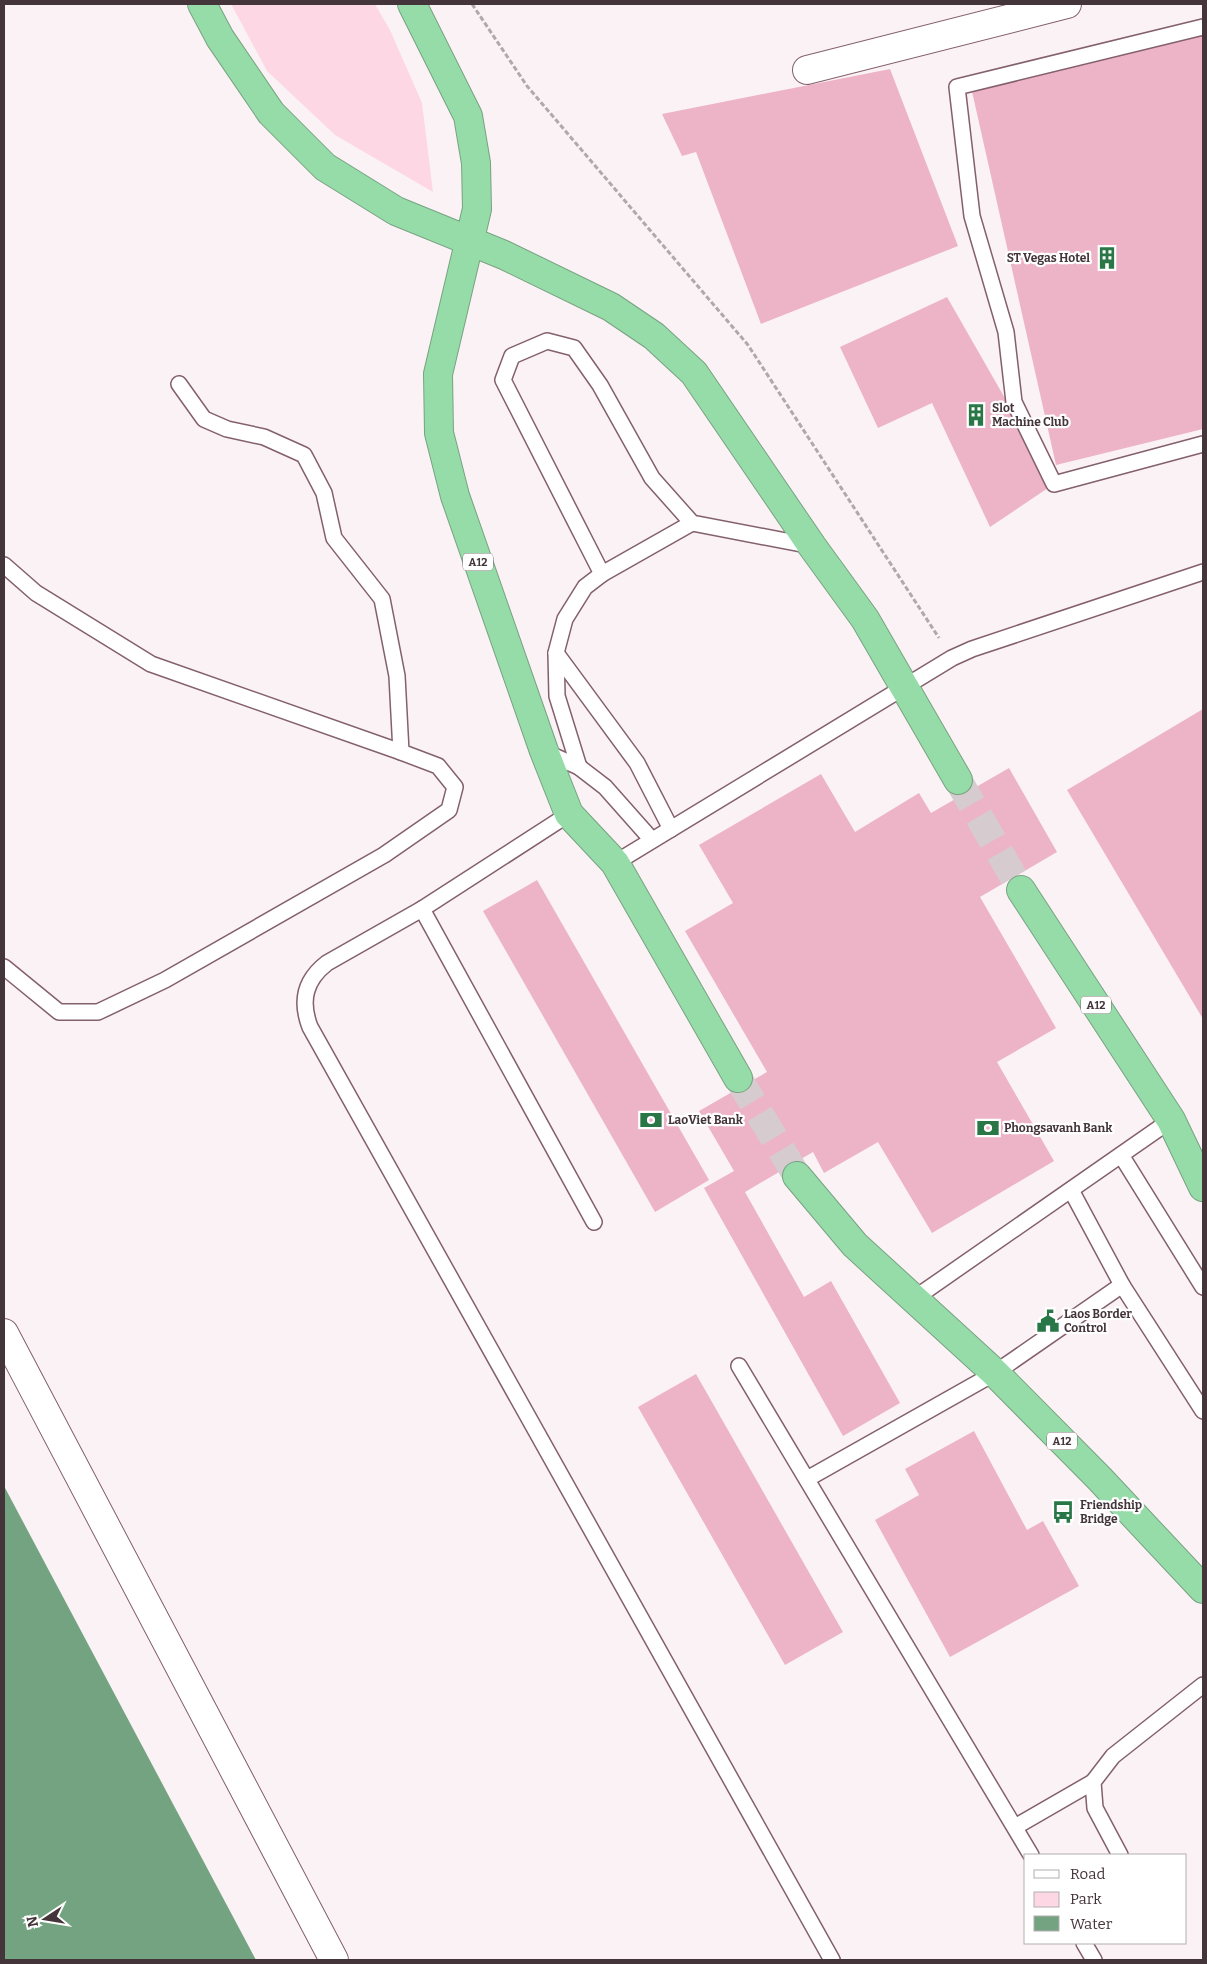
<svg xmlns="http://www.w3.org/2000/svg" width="1207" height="1964" font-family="Bitter,serif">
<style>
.green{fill:#fdd8e4}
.water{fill:#74a381}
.building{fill:#edb4c7}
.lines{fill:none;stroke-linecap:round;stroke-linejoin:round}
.highway-tunnel{stroke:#d6ccd0;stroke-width:28;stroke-dasharray:28 14;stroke-linecap:butt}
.lane-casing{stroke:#83606c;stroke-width:18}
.street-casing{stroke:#83606c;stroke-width:30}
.highway-casing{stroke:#79a282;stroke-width:30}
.path{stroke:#b2a7aa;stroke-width:3;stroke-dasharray:5 2.5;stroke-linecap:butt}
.lane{stroke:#fff;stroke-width:15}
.street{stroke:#fff;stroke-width:28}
.highway{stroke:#95dca9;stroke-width:28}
.labels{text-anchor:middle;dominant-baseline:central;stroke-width:4.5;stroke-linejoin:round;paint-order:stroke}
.shield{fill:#fff;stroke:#7c7275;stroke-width:1}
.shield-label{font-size:11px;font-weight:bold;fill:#44353a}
.poi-label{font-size:12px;font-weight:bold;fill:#44353a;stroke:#fff;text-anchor:start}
</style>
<rect width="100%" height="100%" fill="#fbf2f5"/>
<path class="green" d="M231,4H375L390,30L422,103L433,192L335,135L267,71Z"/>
<path class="water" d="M4,1486L256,1960H4Z"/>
<g class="building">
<path d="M1203,26V429L1056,465L971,87Z"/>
<path d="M890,69L958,246L761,324L696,152L682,156L662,114Z"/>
<path d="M947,297L1054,484L990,527L932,403L878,428L840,347Z"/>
<path d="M1203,709V1019L1067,790Z"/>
<path d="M1009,768L1057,852L980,897L1056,1028L997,1062L1054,1161L932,1233L878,1142L824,1173L813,1152L745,1192L804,1297L831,1281L900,1403L843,1436L704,1188L734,1171L699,1111L767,1072L685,931L733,903L699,845L821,774L855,832L919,793L931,813Z"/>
<path d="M537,880L709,1180L655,1212L483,911Z"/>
<path d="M696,1374L843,1632L785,1665L638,1407Z"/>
<path d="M974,1431L1027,1530L1043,1521L1079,1586L950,1657L875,1520L919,1495L905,1469Z"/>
</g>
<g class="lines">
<g class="highway-tunnel">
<path d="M958,780L1021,890"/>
<path d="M738,1078L797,1176"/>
</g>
<defs>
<g id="lane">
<path d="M1203,27L957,87L972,216L1006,332L1014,402L1054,484L1203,444"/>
<path d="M4,565L36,593L151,664L401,752"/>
<path d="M602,574L692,523"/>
<path d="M556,653L637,763L671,829"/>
<path d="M545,752L579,767L605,787L652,840"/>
<path d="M579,767L557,696L556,653L565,619L585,587L602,574L503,380L512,356L547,341L574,348L600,385L652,478L692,523L812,546"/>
<path d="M569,814L422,909L327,963C305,980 300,1001 310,1027L832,1960"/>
<path d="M615,863L952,658L972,649L1203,572"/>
<path d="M422,909L594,1222"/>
<path d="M4,967L59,1012H98L165,980L384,855L449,810L455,787L438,766L401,752L397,676L382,599L334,538L324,493L304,455L264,437L227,429L204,419L179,384"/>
<path d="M1121,1155L1203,1287"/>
<path d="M1071,1190L1122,1285L1203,1411"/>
<path d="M915,1298L1171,1120"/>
<path d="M739,1366L1031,1855"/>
<path d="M807,1479L995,1373L1122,1285"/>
<path d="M1015,1827L1093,1782"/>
<path d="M1120,1855L1095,1808L1093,1782L1113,1756L1203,1685"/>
<path d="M1084,1943L1094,1960"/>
</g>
<g id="street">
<path d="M807,70L1067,4"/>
<path d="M4,1333L334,1960"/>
</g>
<g id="highway">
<path d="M202,4L220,38L271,113L325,167L396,211L504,255L611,307L654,336L694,373L812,546L865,619L958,780"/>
<path d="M412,4L468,116L476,163L477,209L438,374L439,433L455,496L544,751L569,814L615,863L738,1078"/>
<path d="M1021,890L1171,1120L1203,1187"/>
<path d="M797,1176L855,1245L995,1373L1099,1478L1203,1589"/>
</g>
</defs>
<use href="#lane" class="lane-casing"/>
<use href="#street" class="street-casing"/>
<use href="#highway" class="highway-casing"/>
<path class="path" d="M472,4L527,86L748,345L939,638"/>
<use href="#lane" class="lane"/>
<use href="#street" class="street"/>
<use href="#highway" class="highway"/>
</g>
<defs>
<symbol id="building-bare" viewBox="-9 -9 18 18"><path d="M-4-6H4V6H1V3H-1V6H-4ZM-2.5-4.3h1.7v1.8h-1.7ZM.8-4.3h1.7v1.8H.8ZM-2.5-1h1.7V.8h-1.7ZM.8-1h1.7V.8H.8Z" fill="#297747" stroke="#fff" stroke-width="2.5" paint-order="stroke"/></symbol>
<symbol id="bank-bare" viewBox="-9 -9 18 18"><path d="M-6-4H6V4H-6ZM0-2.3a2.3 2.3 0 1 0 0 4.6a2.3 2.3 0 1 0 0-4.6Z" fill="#297747" stroke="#fff" stroke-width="2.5" paint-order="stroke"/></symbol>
<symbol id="civic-bare" viewBox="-9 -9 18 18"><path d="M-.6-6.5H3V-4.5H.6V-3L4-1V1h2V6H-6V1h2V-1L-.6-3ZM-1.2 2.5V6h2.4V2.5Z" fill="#297747" stroke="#fff" stroke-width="2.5" paint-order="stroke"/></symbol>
<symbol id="bus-bare" viewBox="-9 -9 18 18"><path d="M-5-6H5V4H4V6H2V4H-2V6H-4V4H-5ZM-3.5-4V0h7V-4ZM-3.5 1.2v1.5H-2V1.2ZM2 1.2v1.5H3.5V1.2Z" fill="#297747" stroke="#fff" stroke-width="2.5" paint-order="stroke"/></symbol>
</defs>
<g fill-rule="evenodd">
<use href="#building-bare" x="1091" y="242" width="32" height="32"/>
<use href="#building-bare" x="960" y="399" width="32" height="32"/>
<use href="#bank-bare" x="635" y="1104" width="32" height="32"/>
<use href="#bank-bare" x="972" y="1112" width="32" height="32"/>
<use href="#civic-bare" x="1032" y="1305" width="32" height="32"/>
<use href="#bus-bare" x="1047" y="1496" width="32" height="32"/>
</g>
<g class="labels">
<g class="shield">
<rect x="463" y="553.5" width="30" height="17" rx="4"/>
<rect x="1081" y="996.5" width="30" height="17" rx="4"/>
<rect x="1047" y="1432.5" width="30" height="17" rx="4"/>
</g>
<g class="shield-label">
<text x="478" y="562">A12</text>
<text x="1096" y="1005">A12</text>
<text x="1062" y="1441">A12</text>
</g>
<g class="poi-label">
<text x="1090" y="258" text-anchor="end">ST Vegas Hotel</text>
<text x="992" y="408">Slot<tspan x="992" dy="14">Machine Club</tspan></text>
<text x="668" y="1120">LaoViet Bank</text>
<text x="1004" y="1128">Phongsavanh Bank</text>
<text x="1064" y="1314">Laos Border<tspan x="1064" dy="14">Control</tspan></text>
<text x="1080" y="1505">Friendship<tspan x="1080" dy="14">Bridge</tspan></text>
</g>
</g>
<rect width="1207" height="1964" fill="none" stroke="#44353a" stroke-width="10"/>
<rect x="1024" y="1854" width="162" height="90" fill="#ffffff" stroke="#b4aeb0"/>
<rect x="1034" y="1870" width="25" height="8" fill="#ffffff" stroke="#b4aeb0"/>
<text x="1070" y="1879" font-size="15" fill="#44353a">Road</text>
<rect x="1034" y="1892" width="25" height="15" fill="#fdd8e4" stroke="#b4aeb0"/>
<text x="1070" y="1904" font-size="15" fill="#44353a">Park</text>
<rect x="1034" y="1916" width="25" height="15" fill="#74a381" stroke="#b4aeb0"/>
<text x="1070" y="1929" font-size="15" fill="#44353a">Water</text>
<g transform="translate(45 1919) rotate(258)" stroke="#ffffff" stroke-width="4" paint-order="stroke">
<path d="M0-4L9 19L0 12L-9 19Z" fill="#44353a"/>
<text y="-8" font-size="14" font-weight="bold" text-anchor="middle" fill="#44353a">N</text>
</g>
</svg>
